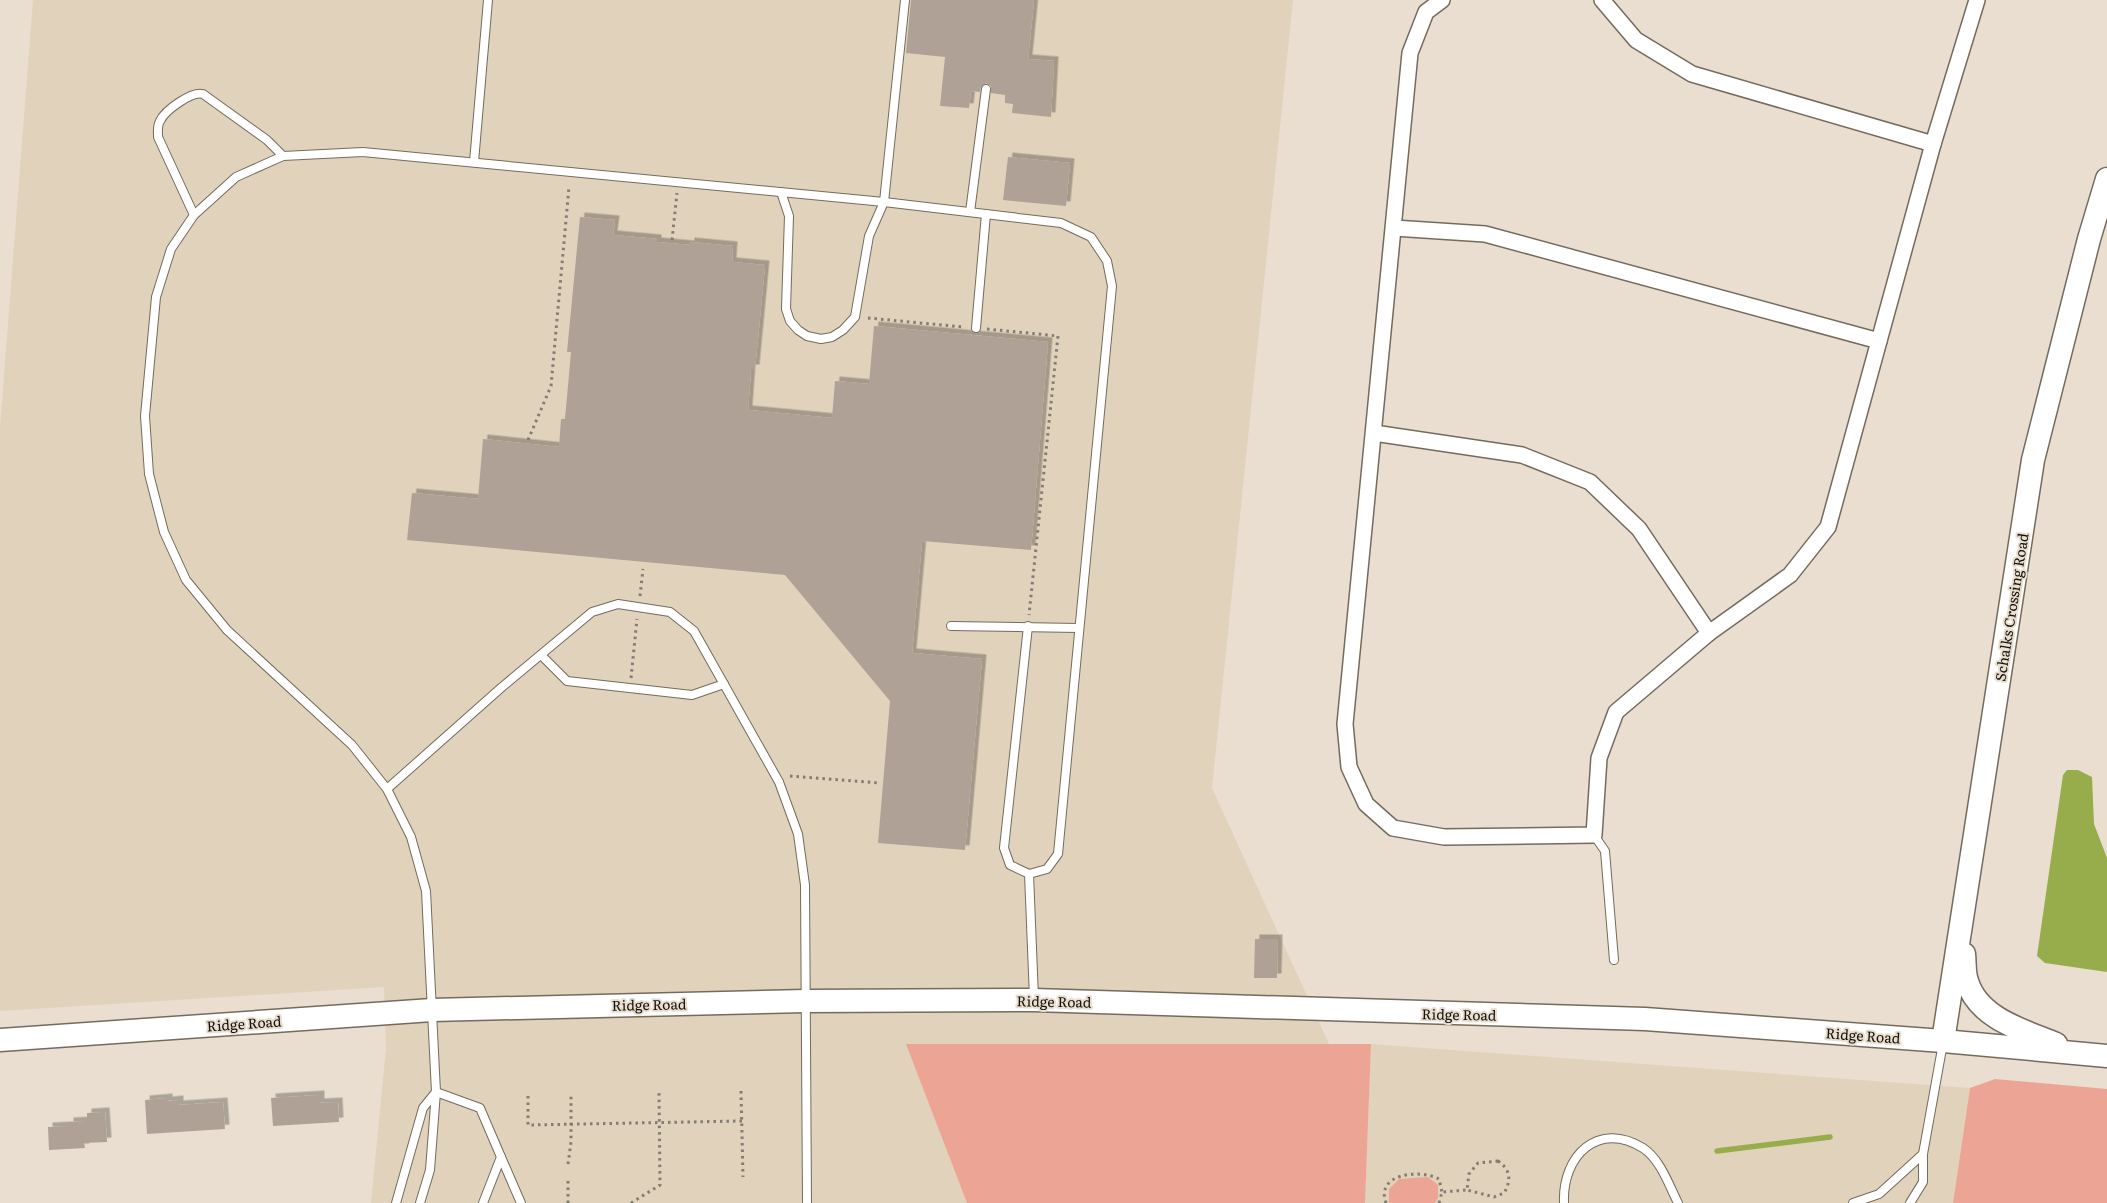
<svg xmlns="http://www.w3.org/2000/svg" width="2107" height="1203" font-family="Literata,serif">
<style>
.built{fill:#e1d2bc}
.green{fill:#eca594}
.water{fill:#97ad4b}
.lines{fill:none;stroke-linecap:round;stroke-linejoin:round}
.stream{stroke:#97ad4b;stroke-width:5.5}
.building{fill:#b0a196;filter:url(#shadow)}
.lane-casing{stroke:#746b5d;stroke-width:10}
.street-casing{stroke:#746b5d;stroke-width:18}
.secondary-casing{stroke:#746b5d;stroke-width:25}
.path{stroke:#837c72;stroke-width:3;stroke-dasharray:2.5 4;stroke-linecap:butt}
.lane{stroke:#fff;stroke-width:8}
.street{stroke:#fff;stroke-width:15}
.secondary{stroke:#fff;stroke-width:22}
.labels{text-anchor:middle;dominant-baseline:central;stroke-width:4;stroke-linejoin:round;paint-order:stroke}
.street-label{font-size:14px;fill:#14110c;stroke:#e9decf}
</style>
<defs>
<filter id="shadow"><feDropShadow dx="4.5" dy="-4.5" stdDeviation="0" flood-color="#0004"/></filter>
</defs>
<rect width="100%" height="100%" fill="#e9decf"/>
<g class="built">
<path d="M33,0H1293L1212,788L1329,1044H907L967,1203H371L386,1048L384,987L0,1011V428Z"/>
<path d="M1371,1044L1970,1088L1953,1203H1365Z"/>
</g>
<g class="green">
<path d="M906,1044H1371L1365,1203H967Z"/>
<path d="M1995,1079L2107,1089V1203H1953L1970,1088Z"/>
<path d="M1428,1177L1438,1185V1198L1435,1203H1389V1189L1399,1179Z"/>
</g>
<path class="water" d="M2067,770H2078L2092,777L2094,824L2107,858V972L2045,963L2037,956L2063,775Z"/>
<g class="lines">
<path class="stream" d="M1717,1151L1830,1137"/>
</g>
<g class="building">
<path d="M911,0H1034L1028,59L1054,61L1051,117L1012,113L1013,104L1005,103V95L991,93V86L986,83L981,86L980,92L971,91L969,108L940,106L945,57L906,53Z"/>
<path d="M1008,157L1070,163L1066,206L1003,200Z"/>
<path d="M580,217L615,220L613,235L657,239V242L690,245V242L733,246L732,262L765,265L755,369H751L748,410L832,418L835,381L869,384L874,326L1048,342L1031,550L922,541L912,653L982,659L965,850L878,843L890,701L785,575L407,540L412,493L478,499L483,439L559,447L561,419H565L571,352H567Z"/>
<path d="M1255,939H1278L1277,978H1254Z"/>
<path d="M320,1095V1103L338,1102L339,1122L273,1126L271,1098Z"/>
<path d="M168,1098V1101L179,1100V1105L223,1102L225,1129L147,1134L145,1100Z"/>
<path d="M105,1112L107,1142L84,1143L85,1148L49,1150L48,1127L69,1126V1122L87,1121V1113Z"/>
</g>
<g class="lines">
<defs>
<g id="lane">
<path d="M474,162L488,0"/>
<path d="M781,192L789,216L786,309L790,321L798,330L807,336L821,339L832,337L843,330L855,317L869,236L884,202L905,0"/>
<path d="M970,212L986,89"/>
<path d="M194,215L158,137C158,131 157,126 160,121C165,110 192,91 203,94L267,140L283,156"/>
<path d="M976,328L986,214"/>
<path d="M951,626L1079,628"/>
<path d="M1028,626L1004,848L1010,865L1029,874"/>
<path d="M541,655L567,681L692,695L724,684"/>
<path d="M387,789L502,687L592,612L618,604L670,612L694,631L779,782L798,834L805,885L807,1203"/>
<path d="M1594,835L1605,851L1614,960"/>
<path d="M501,1157L521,1203"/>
<path d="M396,1203L423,1108L436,1092L480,1108L501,1157L483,1203"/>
<path d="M420,1203L430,1170L436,1092L426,891L411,837L387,789L352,745L227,630L186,580L164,532L149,474L145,416L156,297L171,249L194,215L236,177L283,156L363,152L884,202L1061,223L1091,237L1107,261L1112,286L1058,854L1047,869L1029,874L1034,998"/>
<path d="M1564,1203C1562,1156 1598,1120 1643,1148C1660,1159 1669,1185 1678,1203"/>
<path d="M1853,1203L1879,1194L1923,1154"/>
<path d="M1910,1203L1923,1182V1154L1943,1043"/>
</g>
<g id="street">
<path d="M1442,0L1426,12L1410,53L1345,724L1349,767L1366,804L1393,828L1444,837L1594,835L1599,758L1616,712L1709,633L1790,575L1828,527L1933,144"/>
<path d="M1602,0L1636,40L1692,74L1933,144L1977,0"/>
<path d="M1394,228L1485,234L1879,341"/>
<path d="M1374,433L1522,455L1590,482L1639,529L1709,633"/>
</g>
<g id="secondary">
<path d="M1964,954C1965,963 1964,973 1967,981C1978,1019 2025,1031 2056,1044"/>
<path d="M0,1040L432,1010L805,1001L1034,1000L1645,1019L1943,1041L2107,1056"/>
<path d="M1943,1041L2033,460L2089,239L2107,179"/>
</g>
</defs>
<use href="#lane" class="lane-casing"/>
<use href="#street" class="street-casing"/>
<use href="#secondary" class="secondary-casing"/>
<g class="path">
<path d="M672,240L677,193"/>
<path d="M868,318L963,327"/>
<path d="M987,329L1058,336L1029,615"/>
<path d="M528,440L551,386L569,187"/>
<path d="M640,596L643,569"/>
<path d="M631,678L637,619"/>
<path d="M790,776L879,783"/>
<path d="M741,1091L743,1177"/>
<path d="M528,1096V1125L742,1121"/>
<path d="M1498,1161C1510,1169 1512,1180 1504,1193L1494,1197L1467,1190L1469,1174L1478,1163Z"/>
<path d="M568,1164L571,1142V1095"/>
<path d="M568,1181V1203"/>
<path d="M631,1203L660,1185L659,1093"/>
<path d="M1386,1203C1375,1173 1421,1169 1439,1179L1442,1192"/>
<path d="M1439,1203L1442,1192L1467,1190"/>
</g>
<use href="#lane" class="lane"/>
<use href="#street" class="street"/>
<use href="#secondary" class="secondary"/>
</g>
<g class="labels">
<g class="street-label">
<text transform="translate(2011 607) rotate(-81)">Schalks Crossing Road</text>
<text transform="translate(1054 1001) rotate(1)">Ridge Road</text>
<text transform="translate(649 1004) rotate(-1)">Ridge Road</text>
<text transform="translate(1459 1014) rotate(1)">Ridge Road</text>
<text transform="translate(244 1023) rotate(-4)">Ridge Road</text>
<text transform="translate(1863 1035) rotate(4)">Ridge Road</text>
</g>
</g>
</svg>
